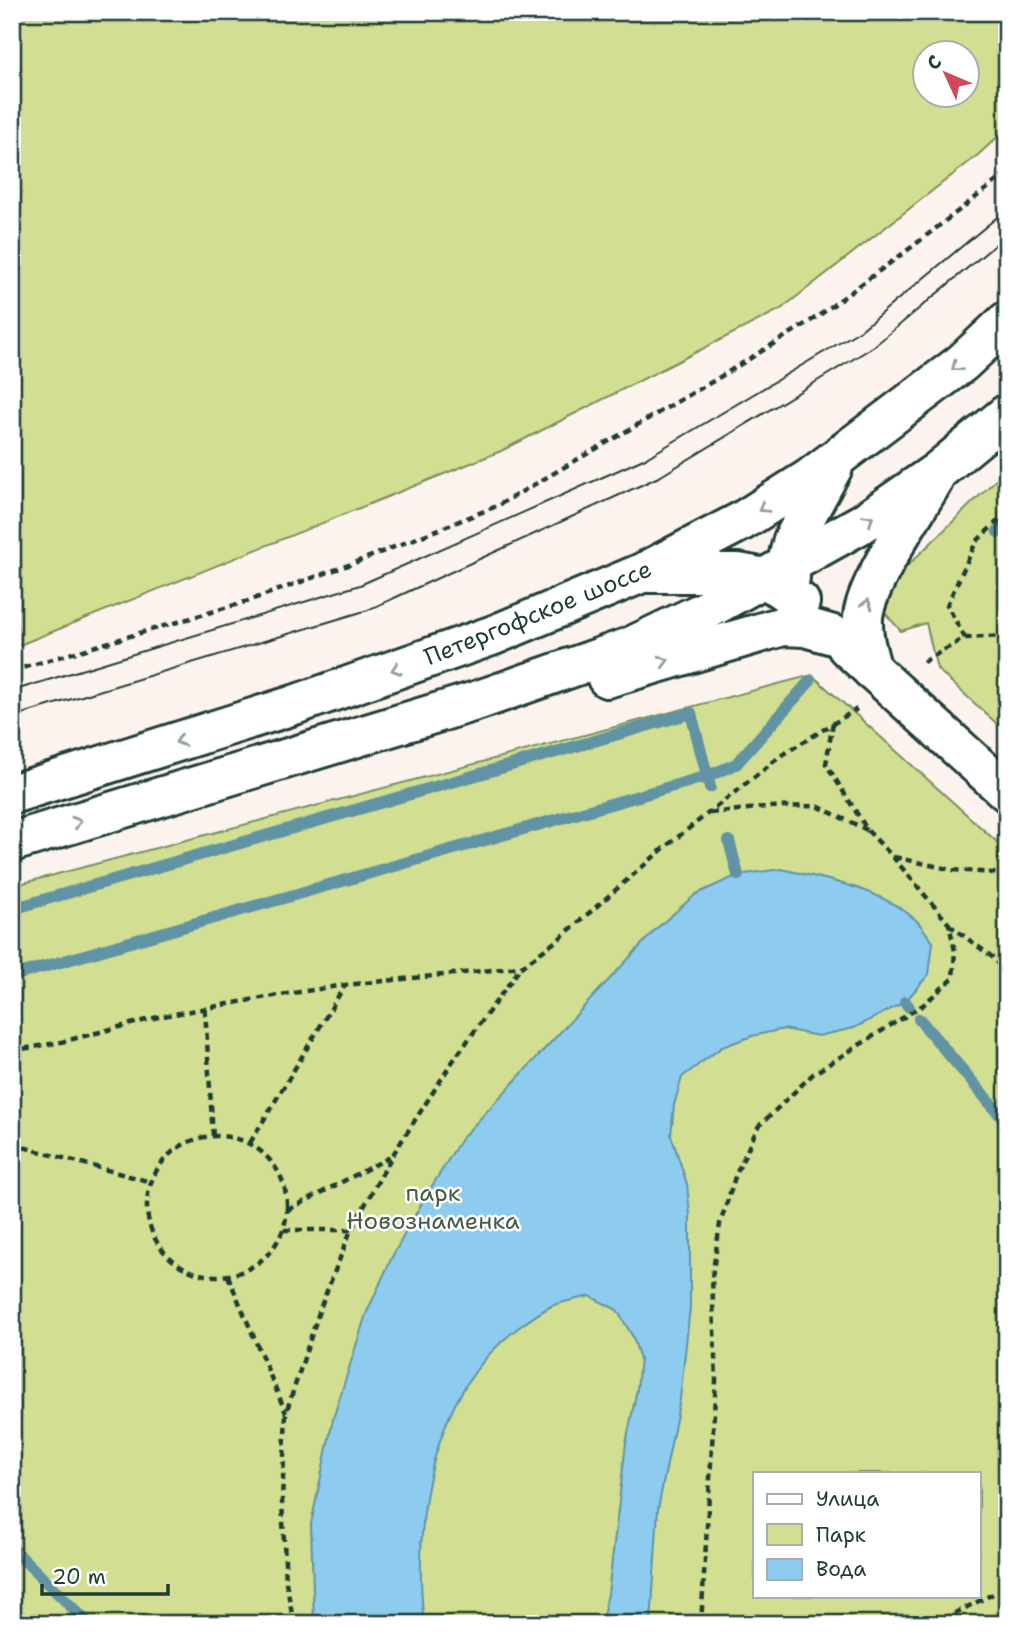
<svg xmlns="http://www.w3.org/2000/svg" width="1019" height="1636" font-family="'Shantell Sans',sans-serif">
<style>
.green{fill:#d2de91;stroke:#788e62;stroke-width:2;fill-rule:evenodd}
.water{fill:#8dccee;stroke:#6193a4;stroke-width:2}
.lines{fill:none;stroke-linecap:round;stroke-linejoin:round}
.stream{stroke:#6193a4;stroke-width:12}
.secondary-casing{stroke:#1f3d34;stroke-width:44}
.primary-casing{stroke:#1f3d34;stroke-width:44}
.path{stroke:#1f3d34;stroke-width:4.5;stroke-dasharray:7 5;stroke-linecap:butt}
.secondary{stroke:#fff;stroke-width:38}
.primary{stroke:#fff;stroke-width:38}
.tram{stroke:#1f3d34;stroke-width:2}
.oneway{stroke:#8f9e9a}
.labels{text-anchor:middle;dominant-baseline:central;stroke-width:5;stroke-linejoin:round;paint-order:stroke}
.street-label{font-size:24px;fill:#1f3d34;stroke:#fff}
.park-label{font-size:24px;fill:#435d47;stroke:#fff}
</style>
<rect width="100%" height="100%" fill="#fdf3ee"/>
<filter id="ink" filterUnits="userSpaceOnUse"><feTurbulence type="fractalNoise" baseFrequency=".0143" numOctaves="2"/><feDisplacementMap in="SourceGraphic" scale="14" xChannelSelector="R" yChannelSelector="G"/><feConvolveMatrix kernelMatrix="1 2 1 2 8 2 1 2 1" color-interpolation-filters="sRGB"/></filter>
<g filter="url(#ink)">
<g class="green">
<path d="M12,12H1007V128L978,155L781,309L501,451L12,648ZM925,52H967V94H925Z"/>
<path d="M1007,469V733L937,669L926,623L901,631L885,613L899,574Z"/>
<path d="M812,675L1007,851V1624H12V886ZM755,1473H979V1596H755Z"/>
</g>
<path class="water" d="M782,869C827,880 880,888 916,920C922,926 927,935 933,942L929,974L905,1002L854,1028L818,1036L784,1029L752,1036L722,1047L682,1077L674,1105L671,1135L687,1184L690,1215V1307L680,1399L658,1509L651,1624H601L608,1594L626,1443L637,1389L640,1359L633,1337L617,1310L590,1296C578,1299 566,1301 554,1305C542,1310 529,1320 518,1328C429,1395 413,1520 424,1624H314L311,1524L333,1419L366,1314L392,1257L424,1199L461,1139L657,928L696,894L738,875Z"/>
<g class="lines">
<g class="stream">
<path d="M998,532L1007,524"/>
<path d="M729,841L738,875"/>
<path d="M12,909L691,713L710,787"/>
<path d="M12,976L708,776L736,764L810,681"/>
<path d="M905,1002L909,1007"/>
<path d="M919,1019L1007,1123"/>
<path d="M12,1548L89,1624"/>
</g>
<defs>
<path id="secondary" d="M847,647L1007,792"/>
<g id="primary">
<path d="M649,573H738L765,578L800,602"/>
<path d="M790,578L789,555L793,540L833,467"/>
<path d="M872,670C867,652 862,636 863,617C866,584 915,512 933,481"/>
<path d="M607,678L783,626L805,627L833,635"/>
<path d="M12,794L294,705L494,635L642,573L742,521L810,478L962,363L1007,321"/>
<path d="M12,842L479,700L630,647L703,612L863,523L938,471L1007,414"/>
</g>
</defs>
<use href="#secondary" class="secondary-casing"/>
<use href="#primary" class="primary-casing"/>
<g class="path">
<path d="M965,638L947,605L976,542L1007,512"/>
<path d="M923,662L965,638L1007,636"/>
<path d="M12,671L245,602L354,563L497,506L715,380L817,317L913,246L1007,173"/>
<path d="M710,813L766,807L817,806L867,830"/>
<path d="M894,857L953,870L1007,874"/>
<path d="M949,925L991,956L1007,974"/>
<path d="M205,1009L213,1137"/>
<path d="M12,1051L61,1042L158,1017L267,997L345,985L521,967L559,939L664,848L782,755L857,709"/>
<circle cx="217" cy="1206" r="70"/>
<path d="M250,1143L345,985"/>
<path d="M12,1144L151,1182"/>
<path d="M288,1210L390,1157"/>
<path d="M284,1230H351"/>
<path d="M228,1276L286,1413"/>
<path d="M12,1608L28,1624"/>
<path d="M294,1624L286,1582L282,1501L286,1413L321,1306L351,1230L392,1156L453,1061L521,967"/>
<path d="M701,1624L716,1381L712,1277L720,1224L736,1174L758,1127L813,1074L923,1005L953,978L955,951L949,924L893,857L868,831L826,764L833,722"/>
<path d="M933,1624L1007,1587"/>
</g>
<use href="#secondary" class="secondary"/>
<use href="#primary" class="primary"/>
<g class="tram">
<path d="M12,691L360,585L648,457L861,330L1007,209"/>
<path d="M12,717L368,610L661,476L873,347L1007,235"/>
</g>
</g>
<defs><path id="oneway-chevron" d="M-2-3.5L2.5 0L-2 3.5" fill="none" stroke-width="1.6" stroke-linecap="round" stroke-linejoin="round" transform="scale(1.75)"/></defs>
<g class="oneway">
<use href="#oneway-chevron" transform="translate(956 367) rotate(142)"/>
<use href="#oneway-chevron" transform="translate(763 508) rotate(148)"/>
<use href="#oneway-chevron" transform="translate(869 519) rotate(-34)"/>
<use href="#oneway-chevron" transform="translate(867 604) rotate(-73)"/>
<use href="#oneway-chevron" transform="translate(664 661) rotate(-16)"/>
<use href="#oneway-chevron" transform="translate(396 669) rotate(161)"/>
<use href="#oneway-chevron" transform="translate(180 741) rotate(163)"/>
<use href="#oneway-chevron" transform="translate(77 822) rotate(-17)"/>
</g>
</g>
<g class="labels">
<g class="street-label">
<text transform="translate(538 613) rotate(-22)">Петергофское шоссе</text>
</g>
<g class="park-label">
<text x="433" y="1193">парк<tspan x="433" dy="28">Новознаменка</tspan></text>
</g>
</g>
<rect width="1019" height="1636" fill="none" stroke="#fff" stroke-width="42"/>
<rect x="21" y="21" width="977" height="1594" fill="none" stroke="#1f3d34" stroke-width="2.5" filter="url(#ink)"/>
<rect x="753" y="1472" width="228" height="126" fill="#ffffff" stroke="#a5b1ae" stroke-width="2"/>
<rect x="767" y="1494" width="35" height="10" fill="#ffffff" stroke="#a5b1ae" stroke-width="2"/>
<text x="816" y="1506" font-size="21" fill="#1f3d34">Улица</text>
<rect x="767" y="1524" width="35" height="21" fill="#d2de91" stroke="#a5b1ae" stroke-width="2"/>
<text x="816" y="1542" font-size="21" fill="#1f3d34">Парк</text>
<rect x="767" y="1559" width="35" height="21" fill="#8dccee" stroke="#a5b1ae" stroke-width="2"/>
<text x="816" y="1576" font-size="21" fill="#1f3d34">Вода</text>
<g transform="translate(946 74) rotate(314)"><circle r="33" fill="#ffffff" stroke="#a5b1ae" stroke-width="2"/>
<path d="M0-5L12 26L0 18L-12 26Z" fill="#d1495b"/>
<text y="-10" font-size="19" font-weight="bold" text-anchor="middle" fill="#1f3d34">С</text>
</g>
<path d="M42 1584v10h126v-10" fill="none" stroke="#1f3d34" stroke-width="3.5"/>
<text x="52" y="1584" font-size="21" fill="#1f3d34" stroke="#ffffff" stroke-width="5" paint-order="stroke">20 m</text>
</svg>
